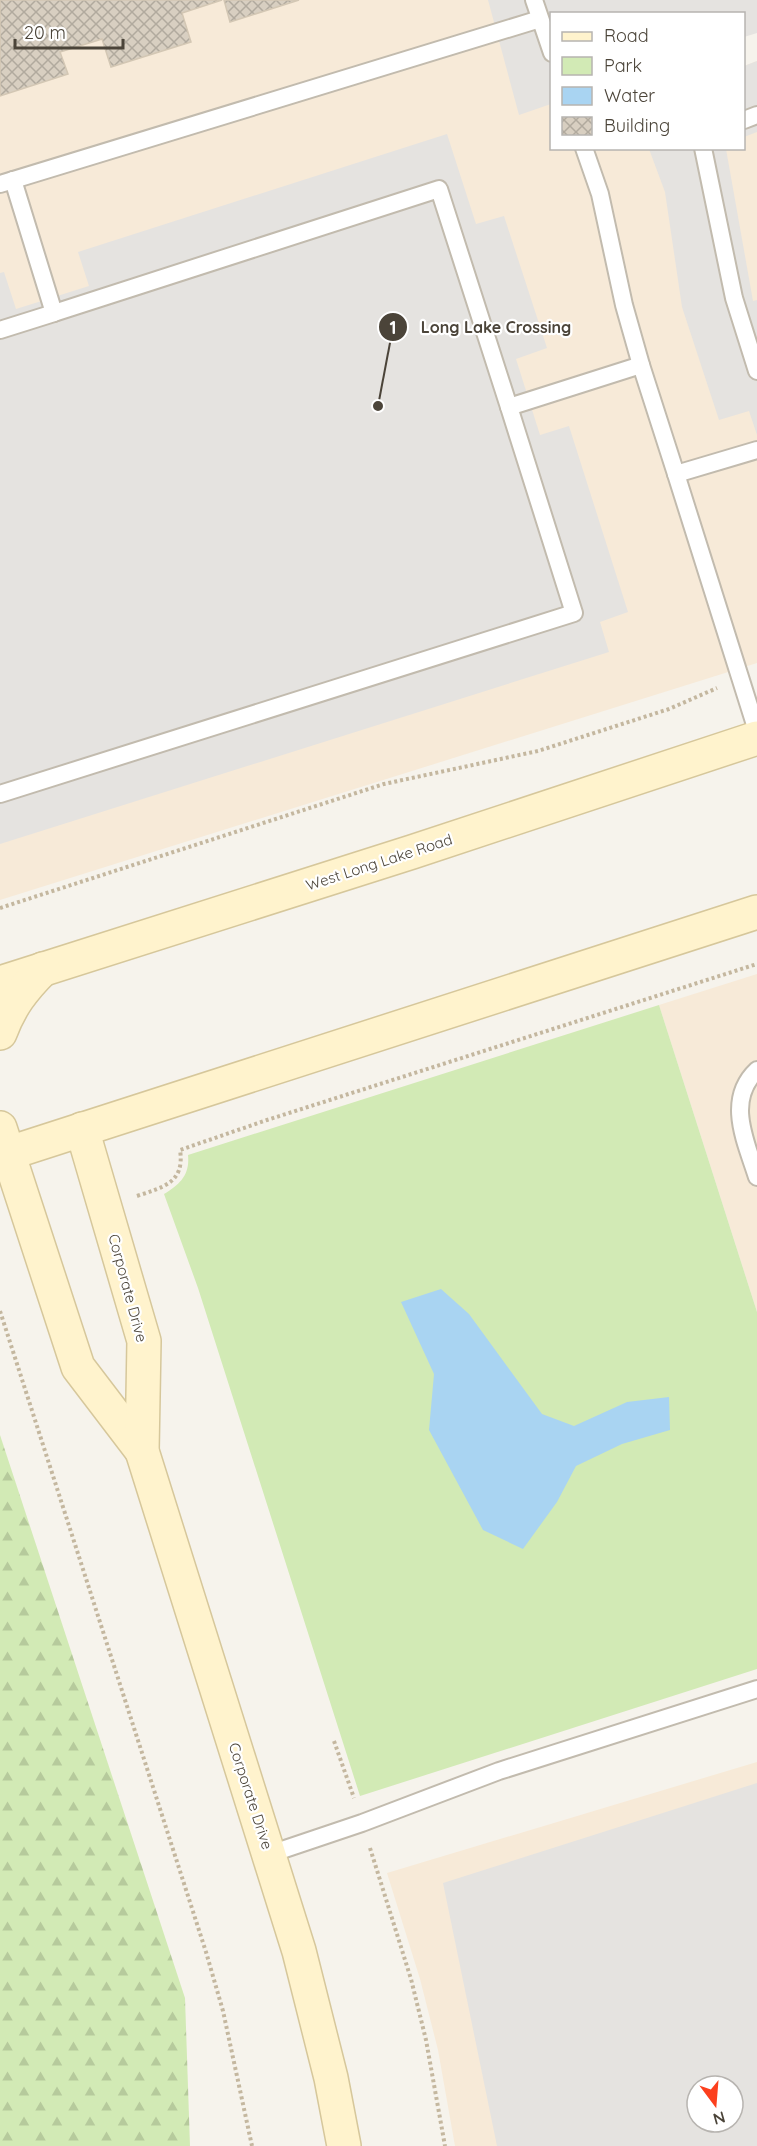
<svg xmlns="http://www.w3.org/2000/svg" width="757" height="2146" font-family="Quicksand,sans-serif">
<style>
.commercial{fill:#f7ead8;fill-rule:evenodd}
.green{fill:#d2eab5}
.forest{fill:url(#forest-firs)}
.parking{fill:#e5e3e0;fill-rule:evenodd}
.water{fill:#a9d4f2}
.building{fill:url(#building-cross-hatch);stroke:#d3c7b4;stroke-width:1.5}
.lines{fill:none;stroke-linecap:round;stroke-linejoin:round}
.lane-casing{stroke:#c2bbae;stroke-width:20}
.secondary-casing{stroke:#d6c79b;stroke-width:36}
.path{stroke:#c4b79f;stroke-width:4;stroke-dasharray:3 3;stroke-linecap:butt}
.lane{stroke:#fff;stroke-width:16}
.secondary{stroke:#fff3cd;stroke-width:33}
.labels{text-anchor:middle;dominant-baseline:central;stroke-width:4.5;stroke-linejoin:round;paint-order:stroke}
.street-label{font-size:15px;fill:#4b4439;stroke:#fff}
.leader{fill:none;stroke:#4b4439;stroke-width:2}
.callout-dot{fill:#4b4439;stroke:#fff;stroke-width:2}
.mark-label{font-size:18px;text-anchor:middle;font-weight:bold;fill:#fff}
.callout-label{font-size:16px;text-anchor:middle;font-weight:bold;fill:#4b4439;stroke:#fff;stroke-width:4.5;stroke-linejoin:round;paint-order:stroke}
</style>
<defs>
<pattern id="forest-firs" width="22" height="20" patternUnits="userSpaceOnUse" patternTransform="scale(1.5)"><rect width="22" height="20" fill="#d2eab5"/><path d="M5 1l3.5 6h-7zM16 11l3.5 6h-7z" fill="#b6ca9c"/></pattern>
<pattern id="building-cross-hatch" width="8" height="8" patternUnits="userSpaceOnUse" patternTransform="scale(1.5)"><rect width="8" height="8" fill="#d8cfc1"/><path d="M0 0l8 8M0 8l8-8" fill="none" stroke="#b1aa9e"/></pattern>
</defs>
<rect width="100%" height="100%" fill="#f6f3ec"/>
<g class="commercial">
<path d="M0,0H571L552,14V148H744V66L757,61V663L0,900Z"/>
<path d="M757,974V1312L659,1005Z"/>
<path d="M757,1762V2146H455L438,2050L420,1979L387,1873ZM697,2086H733V2122H697Z"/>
</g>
<path class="green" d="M659,1005L757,1312V1669L360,1796L198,1288L164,1194C180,1184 190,1175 188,1155Z"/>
<path class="forest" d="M0,1435L185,1998L190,2146H0Z"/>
<g class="parking">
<path d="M488,0H757V33L744,37V14H552L551,104L519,115Z"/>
<path d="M757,61V132L744,137V66Z"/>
<path d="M447,134L476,224L504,216L547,348L516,359L540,435L569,426L628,612L600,622L609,652L0,844V273L4,272L16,309L89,286L78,252Z"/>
<path d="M649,149H726L753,301L757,300V435L749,411L719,420L682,307L665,192Z"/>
<path d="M757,1783V2146H497L443,1883ZM697,2086H733V2122H697Z"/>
</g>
<path class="water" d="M441,1289L469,1314L542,1414L574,1426L627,1402L669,1397L670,1430L622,1444L576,1466L557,1502L523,1549L483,1530L429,1430L434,1374L401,1302Z"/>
<g class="building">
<path d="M0,0H222L182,13L191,42L111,67L102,39L60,52L68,74L0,96Z"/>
<path d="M224,0H299L230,22Z"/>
</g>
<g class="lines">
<defs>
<g id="lane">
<path d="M534,0L552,53"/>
<path d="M744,120L757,115"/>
<path d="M584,148L600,194L624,305L641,365L676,474"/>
<path d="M703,148L734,298L757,371"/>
<path d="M0,184L540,19"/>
<path d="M54,313L439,189L509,407"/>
<path d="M0,330L54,313L13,180"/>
<path d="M757,450L676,474L757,731"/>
<path d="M0,794L574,613L509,407L641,365"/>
<path d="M757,1070C725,1100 746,1142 757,1177"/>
<path d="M270,1854L362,1823L499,1771L757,1689"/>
</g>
<g id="secondary">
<path d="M0,983L412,852L757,738"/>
<path d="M0,1033C10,1006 23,989 43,969"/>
<path d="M0,1128L78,1367L142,1451"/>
<path d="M82,1129L144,1341L142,1451L299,1951L331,2078L344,2146"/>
<path d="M0,1156L757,912"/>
</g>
</defs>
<use href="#lane" class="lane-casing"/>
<use href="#secondary" class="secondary-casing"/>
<g class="path">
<path d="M0,908L384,784L538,751L669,709L717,688"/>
<path d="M137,1196C163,1187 185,1183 180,1150L267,1120L757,964"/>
<path d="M0,1311L206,1952L223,2011L252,2146"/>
<path d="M334,1741L354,1798"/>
<path d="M370,1848L411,1979L426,2040L445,2146"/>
</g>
<use href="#lane" class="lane"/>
<use href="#secondary" class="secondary"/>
</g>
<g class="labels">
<g class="street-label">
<text transform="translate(379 862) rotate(-18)">West Long Lake Road</text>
<text transform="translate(128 1288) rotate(75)">Corporate Drive</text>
<text transform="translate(251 1796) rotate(72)">Corporate Drive</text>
</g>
</g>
<path class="leader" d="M378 406L393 327"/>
<g class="callout-dot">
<circle cx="378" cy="406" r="6"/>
<circle cx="393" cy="327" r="15"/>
</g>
<g class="mark-label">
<text x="393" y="334">1</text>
</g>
<g class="callout-label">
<text x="496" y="333">Long Lake Crossing</text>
</g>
<rect x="550" y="12" width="195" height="138" fill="#ffffff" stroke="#b7b4b0" stroke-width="1.5"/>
<rect x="562" y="32" width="30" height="9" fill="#fff3cd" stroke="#b7b4b0" stroke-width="1.5"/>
<text x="604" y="42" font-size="18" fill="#4b4439">Road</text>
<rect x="562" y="57" width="30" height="18" fill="#d2eab5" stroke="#b7b4b0" stroke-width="1.5"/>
<text x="604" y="72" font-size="18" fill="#4b4439">Park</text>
<rect x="562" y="87" width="30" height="18" fill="#a9d4f2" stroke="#b7b4b0" stroke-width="1.5"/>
<text x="604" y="102" font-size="18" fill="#4b4439">Water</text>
<rect x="562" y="117" width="30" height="18" fill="url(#building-cross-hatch)" stroke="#b7b4b0" stroke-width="1.5"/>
<text x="604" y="132" font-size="18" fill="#4b4439">Building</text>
<g transform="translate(715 2104) rotate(164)"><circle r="28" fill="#ffffff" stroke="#b7b4b0" stroke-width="1.5"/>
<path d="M0-4.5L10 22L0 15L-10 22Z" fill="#fc3f1d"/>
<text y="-9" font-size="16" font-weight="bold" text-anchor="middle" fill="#4b4439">N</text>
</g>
<path d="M15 39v9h108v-9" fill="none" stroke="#4b4439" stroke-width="3"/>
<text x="24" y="39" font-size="18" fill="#4b4439" stroke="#ffffff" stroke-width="4.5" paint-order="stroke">20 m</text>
</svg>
